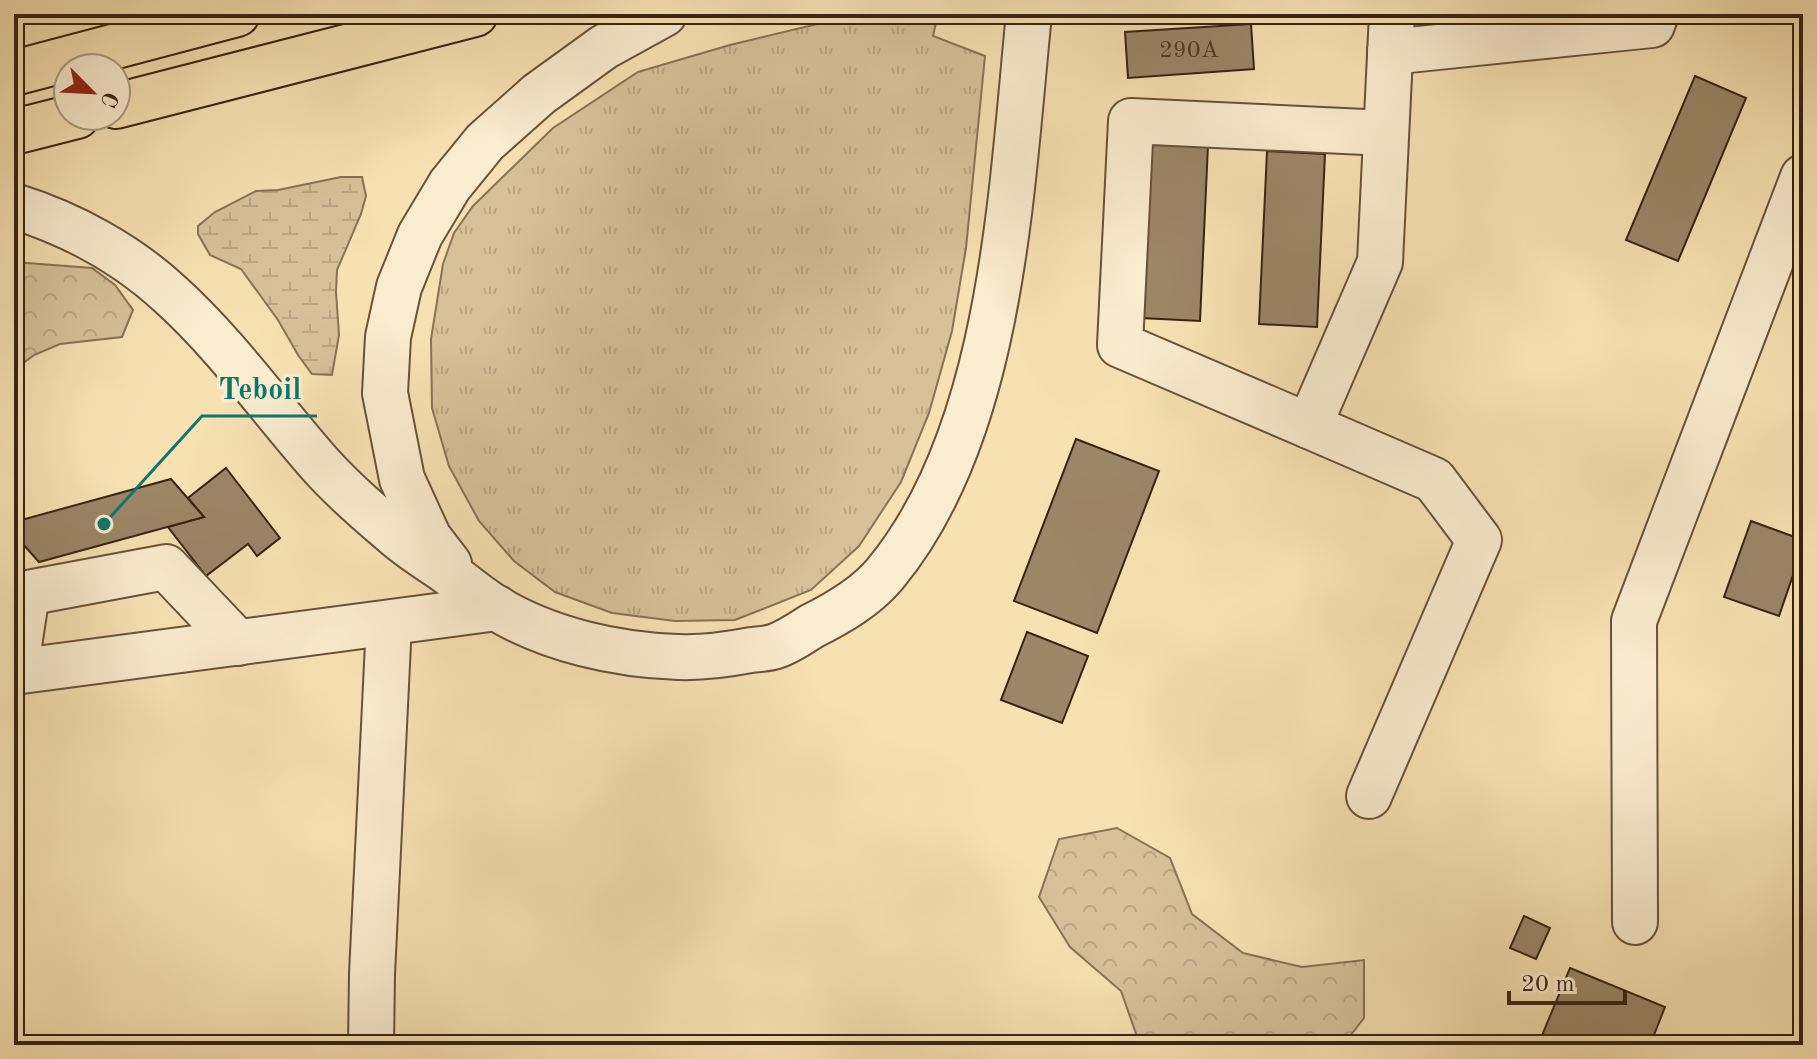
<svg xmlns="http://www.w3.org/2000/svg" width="1817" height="1059" font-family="'Old Standard TT',serif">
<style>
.grass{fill:url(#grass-tufts);stroke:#887255;stroke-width:2}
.forest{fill:url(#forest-crowns);stroke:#887255;stroke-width:2}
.wetland{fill:url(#wetland-marsh);stroke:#887255;stroke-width:2}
.building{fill:#9b8666;stroke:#382312;stroke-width:2}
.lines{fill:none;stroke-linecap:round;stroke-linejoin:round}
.minor-casing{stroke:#68523a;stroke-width:48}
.highway-casing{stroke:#382312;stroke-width:48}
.minor{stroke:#faecce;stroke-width:44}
.highway{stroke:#f7e1b3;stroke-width:44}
.labels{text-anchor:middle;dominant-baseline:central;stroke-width:7;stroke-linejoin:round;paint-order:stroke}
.number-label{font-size:24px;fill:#513c27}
.leader{fill:none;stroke:#0f766e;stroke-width:3}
.callout-dot{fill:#0f766e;stroke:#faecce;stroke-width:3}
.callout-label{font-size:30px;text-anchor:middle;font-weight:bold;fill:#0f766e;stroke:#faecce;stroke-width:7;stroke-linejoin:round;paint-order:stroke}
</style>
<defs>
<pattern id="grass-tufts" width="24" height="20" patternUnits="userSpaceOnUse" patternTransform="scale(2)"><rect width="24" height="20" fill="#d7c198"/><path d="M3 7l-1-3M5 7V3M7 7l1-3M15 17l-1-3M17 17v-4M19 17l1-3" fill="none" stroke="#b9a682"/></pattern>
<pattern id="forest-crowns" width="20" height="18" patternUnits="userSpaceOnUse" patternTransform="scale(2)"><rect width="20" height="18" fill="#d7c198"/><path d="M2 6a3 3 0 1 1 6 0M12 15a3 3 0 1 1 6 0" fill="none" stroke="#b9a682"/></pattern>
<pattern id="wetland-marsh" width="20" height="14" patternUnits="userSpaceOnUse" patternTransform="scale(2)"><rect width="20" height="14" fill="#d7c198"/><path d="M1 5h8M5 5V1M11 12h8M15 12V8" fill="none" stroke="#b9a682"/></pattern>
</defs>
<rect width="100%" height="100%" fill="#f7e1b3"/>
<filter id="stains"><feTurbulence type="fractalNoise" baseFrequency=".0025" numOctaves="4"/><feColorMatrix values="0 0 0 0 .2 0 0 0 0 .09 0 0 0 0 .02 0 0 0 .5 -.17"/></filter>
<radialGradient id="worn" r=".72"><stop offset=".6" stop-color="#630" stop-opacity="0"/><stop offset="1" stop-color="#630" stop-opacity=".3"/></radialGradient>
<path class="grass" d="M859,14H938L933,36L985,56L966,248L952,331L929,413L901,482L859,546L811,590L735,620L675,621L612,613L555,592L514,561L479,521L449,466L432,408L431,339L443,264L454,233L473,206L553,128L638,72L730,45Z"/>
<g class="forest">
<path d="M14,262L92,268L115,285L133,310L122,337L60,344L34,355L14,370Z"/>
<path d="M1117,828L1170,858L1192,914L1243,953L1302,967L1364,960V1018L1343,1045H1140L1121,991L1070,947L1039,897L1059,839Z"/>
</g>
<path class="wetland" d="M341,177H362L366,196L361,214L337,270L336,292L339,335L332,375L312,374L298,355L278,320L241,269L210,255L198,234V226L215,212L256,191L278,190Z"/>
<g class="building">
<path d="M1251,24L1254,69L1128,78L1125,32Z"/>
<path d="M1695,76L1746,98L1678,261L1626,240Z"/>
<path d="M1149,143L1208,145L1200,321L1141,318Z"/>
<path d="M1267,151L1325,154L1317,327L1259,324Z"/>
<path d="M1076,439L1159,471L1097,633L1014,601Z"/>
<path d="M226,468L280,538L257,556L248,544L206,576L168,527L204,517L188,498Z"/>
<path d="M171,479L204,517L39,562L14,534V522Z"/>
<path d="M1751,521L1803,540V546L1779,616L1724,597Z"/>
<path d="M1027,632L1088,656L1062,723L1001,700Z"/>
<path d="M1798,874L1803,875V904L1793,902Z"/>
<path d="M14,887H20L19,994H14Z"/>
<path d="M1524,916L1550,928L1536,959L1510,948Z"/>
<path d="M1570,968L1665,1007L1650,1045H1538Z"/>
</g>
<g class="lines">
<defs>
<g id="minor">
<path d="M1390,52L1652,25L1656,14"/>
<path d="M14,206C71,224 127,254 171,295C226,345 269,406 318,462C340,487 365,509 390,530C406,545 425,557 443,569C461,582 478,597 496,608C549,640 617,655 678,657C704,658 725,655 751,650C759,649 768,649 776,646C788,642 801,633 812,626C838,613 866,597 885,574C1003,432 1011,190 1029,14"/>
<path d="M1309,426L1120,345L1131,121L1386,133"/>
<path d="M449,564L429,538L402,479L385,393L388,337L399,287L420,235L450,185L485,142L539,94L604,47L664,14"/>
<path d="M14,672L497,608"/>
<path d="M15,672L27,593L166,567L238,643"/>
<path d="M1369,796L1479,540L1434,480L1309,426L1380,262L1392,14"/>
<path d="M1635,922L1634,621L1803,177"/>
<path d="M371,1045L372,974L389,623"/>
</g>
<g id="highway">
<path d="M14,73L237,14"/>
<path d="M116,106L475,14"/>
<path d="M14,132L77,116"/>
</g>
</defs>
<use href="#minor" class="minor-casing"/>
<use href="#highway" class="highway-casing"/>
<use href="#minor" class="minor"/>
<use href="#highway" class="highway"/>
</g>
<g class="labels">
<g class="number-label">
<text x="1189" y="51">290А</text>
</g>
</g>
<path class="leader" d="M104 524L202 416H317"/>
<circle class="callout-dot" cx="104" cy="524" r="8"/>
<g class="callout-label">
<text x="260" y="399">Teboil</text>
</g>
<rect width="1817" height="1059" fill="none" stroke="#f7e1b3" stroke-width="48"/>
<rect x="16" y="16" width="1785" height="1027" fill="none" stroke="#382312" stroke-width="4"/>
<rect x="24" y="24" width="1769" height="1011" fill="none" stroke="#382312" stroke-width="2"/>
<g transform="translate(92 92) rotate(114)"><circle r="38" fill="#faecce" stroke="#ac9c83" stroke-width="2"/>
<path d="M0-6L14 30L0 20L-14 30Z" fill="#8f2418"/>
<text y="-12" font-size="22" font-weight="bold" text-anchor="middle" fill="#382312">С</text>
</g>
<path d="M1509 991v12h116v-12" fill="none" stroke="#382312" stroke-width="4"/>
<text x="1521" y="991" font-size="24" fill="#382312" stroke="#faecce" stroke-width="6" paint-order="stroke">20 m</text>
<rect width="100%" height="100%" filter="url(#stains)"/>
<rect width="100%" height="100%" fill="url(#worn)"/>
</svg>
